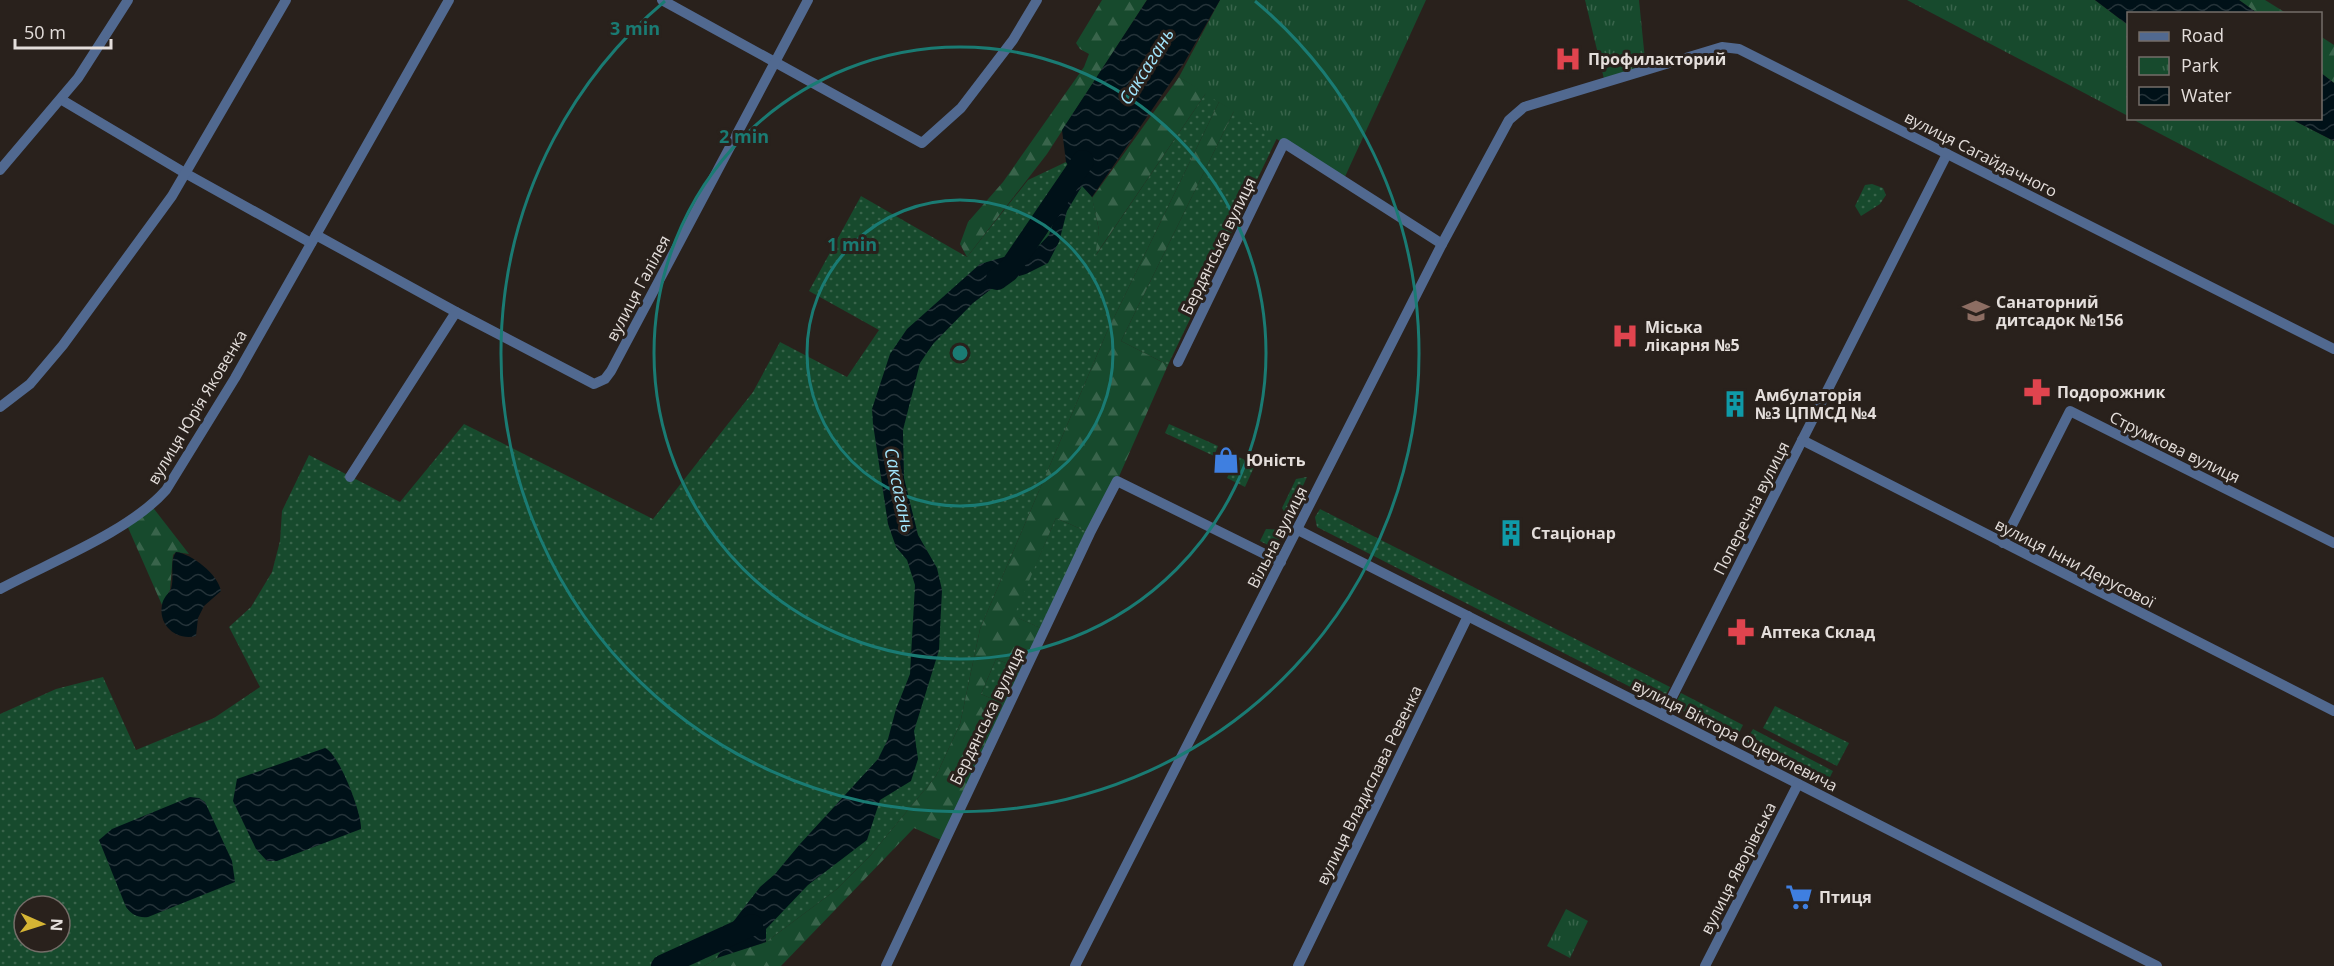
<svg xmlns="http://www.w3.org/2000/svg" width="2334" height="966" font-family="'Open Sans',sans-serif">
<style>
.grass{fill:url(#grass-dots);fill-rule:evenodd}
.forest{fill:url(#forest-firs)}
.park{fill:url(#park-tufts)}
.water{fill:url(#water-waves)}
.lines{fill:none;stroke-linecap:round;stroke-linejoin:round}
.river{stroke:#001118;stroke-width:22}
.street{stroke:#516990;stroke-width:10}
.ring{fill:none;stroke:#1a7b73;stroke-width:3}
.labels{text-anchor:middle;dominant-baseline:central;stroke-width:6;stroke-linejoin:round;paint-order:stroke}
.poi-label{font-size:16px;font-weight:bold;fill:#e4dedb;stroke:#29211c;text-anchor:start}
.street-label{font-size:16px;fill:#e4dedb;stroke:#29211c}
.water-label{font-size:18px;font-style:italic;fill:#a1e4fb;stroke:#29211c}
.centre{fill:#1a7b73;stroke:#29211c;stroke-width:3}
.ring-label{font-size:18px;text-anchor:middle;font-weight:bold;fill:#1a7b73;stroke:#29211c;stroke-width:6;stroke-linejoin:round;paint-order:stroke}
</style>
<defs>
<pattern id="grass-dots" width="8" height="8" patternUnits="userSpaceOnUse" patternTransform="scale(1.5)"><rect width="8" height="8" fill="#174a2d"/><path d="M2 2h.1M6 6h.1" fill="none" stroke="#39644b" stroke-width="1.8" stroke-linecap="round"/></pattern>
<pattern id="forest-firs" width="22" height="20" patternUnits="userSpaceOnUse" patternTransform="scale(1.5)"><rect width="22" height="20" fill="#174a2d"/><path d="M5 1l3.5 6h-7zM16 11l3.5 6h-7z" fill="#39644b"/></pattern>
<pattern id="park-tufts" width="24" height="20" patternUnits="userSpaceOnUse" patternTransform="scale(1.5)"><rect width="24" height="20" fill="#174a2d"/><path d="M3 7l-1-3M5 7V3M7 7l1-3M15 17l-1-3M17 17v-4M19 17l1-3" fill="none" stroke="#39644b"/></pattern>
<pattern id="water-waves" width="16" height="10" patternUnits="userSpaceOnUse" patternTransform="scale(1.5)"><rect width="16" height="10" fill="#001118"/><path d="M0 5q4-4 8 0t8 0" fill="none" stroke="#253339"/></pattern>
</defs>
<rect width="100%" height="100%" fill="#29211c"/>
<g class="grass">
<path d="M1206,93L1219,102L1106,334L980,629L960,724L936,776L870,856L837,889L766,942L721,956L704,966H0V714L56,689L103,677L136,750L214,718L260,687L229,627L251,607L272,572L280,541L282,511L309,455L400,502L464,424L653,519L753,392L780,342L847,377L879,330L809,291L861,196L967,257L1028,180L1066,162L1092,197L1099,230L1096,255ZM24,906H60V942H24Z"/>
<path d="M1234,111L1277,138L1168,365L1121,341Z"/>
<path d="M1872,184L1883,188L1886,195L1880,204L1861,216L1855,206L1865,185Z"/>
<path d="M1169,424L1218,446L1214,456L1165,433Z"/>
<path d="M1237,456L1255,465L1245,487L1227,478Z"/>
<path d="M1307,477L1288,518L1282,508L1296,479Z"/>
<path d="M1320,509L1670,687L1664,698L1656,700L1317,527L1315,517Z"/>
<path d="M1056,518L1090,533L1045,630L1013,616Z"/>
<path d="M1266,529L1284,530L1274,548L1260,541Z"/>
<path d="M996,659L1025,671L1008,706L981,694Z"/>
<path d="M1681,693L1743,725L1736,739L1674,706Z"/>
<path d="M1775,706L1849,743L1837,766L1763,728Z"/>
<path d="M1753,729L1833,771L1829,779L1817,781L1749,746L1747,739Z"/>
</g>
<g class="forest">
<path d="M1102,0H1147L1047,154L967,257L960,244L968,222L1003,182L1084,67L1089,54L1080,49L1076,43Z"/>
<path d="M2239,0H2265L2286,13H2257Z"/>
<path d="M2320,36L2334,45V83L2321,73Z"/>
<path d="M1179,77L1206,93L1095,256L1099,230L1092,198Z"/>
<path d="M1219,102L1234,111L1121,341L1168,365L1117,481L1090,533L1056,518L1014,616L1045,630L1025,671L996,659L981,694L1008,706L943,841L914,828L781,966H704L721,956L766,942L837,889L870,856L936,776L960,724L980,629L1106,334Z"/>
<path d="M151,505L189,554L176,552L173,555L170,590L162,605L126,523Z"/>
</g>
<g class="park">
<path d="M1220,0H1426L1343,181L1179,77Z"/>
<path d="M1585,0H1639L1646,70L1605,83Z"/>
<path d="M1907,0H2095L2128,25V116Z"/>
<path d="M2132,119H2291L2334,141V225Z"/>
<path d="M1566,909L1588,921L1570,958L1547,946Z"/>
</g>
<g class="water">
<path d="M1147,0H1220L1184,63L1092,197L1082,186L1067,211L1059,242L1048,263L1026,274L1002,281L973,303L933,344L920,363L903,430L904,478L918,535L937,568L942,590L939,650L914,731L918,759L911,781L880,800L867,840L808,885L766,929V942L717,958L733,922L760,887L775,874L800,844L878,759L888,739L896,709L910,674L915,585L907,560L896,547L888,524L873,424L872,409L890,354L907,329L980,264L1004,257H1028L1049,235L1071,169L1066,162L1062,130Z"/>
<path d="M2095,0H2239L2257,13L2128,14V25Z"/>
<path d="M2321,73L2334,83V141L2291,119L2320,118Z"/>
<path d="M176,552C192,554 218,574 221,591L204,606L198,618L196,636C176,641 158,625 162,605C163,598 168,594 171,589C175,577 169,562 176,552Z"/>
<path d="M325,748C339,753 362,814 361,829L277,861H267L256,849L233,801L237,779Z"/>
<path d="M190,797L199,798L205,802L232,861L235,882L148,917C138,918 132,915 126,907L99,840L112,829Z"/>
</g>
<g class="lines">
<g class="river">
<path d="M997,279L1008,271L1083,161"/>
<path d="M662,966L752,925"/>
</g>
<g class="street">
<path d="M662,0L922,143L961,108L1013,40L1037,0"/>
<path d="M62,100L185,173L311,243"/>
<path d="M0,170L78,78L128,0"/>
<path d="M316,235L456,312L594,384L605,379L611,371L808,0"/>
<path d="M1178,362L1284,143L1442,244"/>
<path d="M0,407L30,384L63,345L172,196L286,0"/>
<path d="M1802,440L2334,711"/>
<path d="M350,477L456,312"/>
<path d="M1298,530L2157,966"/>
<path d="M2003,543L2070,411L2334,543"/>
<path d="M0,589C50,562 129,532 166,490L235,378L449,0"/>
<path d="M1663,715L1947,154"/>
<path d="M886,966L1090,533L1117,481L1281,562"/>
<path d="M1075,966L1442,244L1509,120L1524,107L1722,47L1739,49L2334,349"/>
<path d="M1298,966L1468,616"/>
<path d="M1705,966L1798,784"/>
</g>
</g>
<g class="ring">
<circle cx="960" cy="353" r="153"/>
<circle cx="960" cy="353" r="306"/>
<path d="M1255 1A459 459 0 1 1 665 1"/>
</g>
<defs>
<symbol id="hospital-bare" viewBox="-9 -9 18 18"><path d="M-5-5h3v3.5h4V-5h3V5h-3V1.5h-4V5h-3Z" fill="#e0444e" stroke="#29211c" stroke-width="2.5" paint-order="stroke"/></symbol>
<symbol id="school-bare" viewBox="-9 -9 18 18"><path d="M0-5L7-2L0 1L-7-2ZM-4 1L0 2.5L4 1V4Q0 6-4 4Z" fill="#8d6e63" stroke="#29211c" stroke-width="2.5" paint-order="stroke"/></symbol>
<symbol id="pharmacy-bare" viewBox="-9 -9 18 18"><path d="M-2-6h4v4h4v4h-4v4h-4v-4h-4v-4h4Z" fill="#e0444e" stroke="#29211c" stroke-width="2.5" paint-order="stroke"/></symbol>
<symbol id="building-bare" viewBox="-9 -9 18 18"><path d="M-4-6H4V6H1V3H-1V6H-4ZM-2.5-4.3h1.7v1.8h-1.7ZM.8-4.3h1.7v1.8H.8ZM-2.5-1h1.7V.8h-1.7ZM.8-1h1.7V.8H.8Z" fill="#0f9aa8" stroke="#29211c" stroke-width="2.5" paint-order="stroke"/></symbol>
<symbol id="shop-bare" viewBox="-9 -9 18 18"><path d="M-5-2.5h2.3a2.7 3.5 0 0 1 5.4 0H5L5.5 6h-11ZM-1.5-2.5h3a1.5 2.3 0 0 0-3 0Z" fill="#3f7fe0" stroke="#29211c" stroke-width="2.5" paint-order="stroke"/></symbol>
<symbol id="supermarket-bare" viewBox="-9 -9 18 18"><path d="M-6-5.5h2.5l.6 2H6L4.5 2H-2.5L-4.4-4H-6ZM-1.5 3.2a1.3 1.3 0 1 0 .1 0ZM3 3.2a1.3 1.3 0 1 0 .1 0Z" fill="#3f7fe0" stroke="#29211c" stroke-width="2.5" paint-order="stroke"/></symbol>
</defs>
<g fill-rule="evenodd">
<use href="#hospital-bare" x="1549" y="40" width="38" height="38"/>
<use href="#school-bare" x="1957" y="292" width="38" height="38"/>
<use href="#hospital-bare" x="1606" y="317" width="38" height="38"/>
<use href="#pharmacy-bare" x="2018" y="373" width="38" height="38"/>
<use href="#building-bare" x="1716" y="385" width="38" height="38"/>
<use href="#shop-bare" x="1207" y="441" width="38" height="38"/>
<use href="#building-bare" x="1492" y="514" width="38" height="38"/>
<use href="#pharmacy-bare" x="1722" y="613" width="38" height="38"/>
<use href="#supermarket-bare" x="1780" y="878" width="38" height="38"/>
</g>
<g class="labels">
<g class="poi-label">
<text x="1588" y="59">Профилакторий</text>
<text x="1996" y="302">Санаторний<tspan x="1996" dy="18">дитсадок №156</tspan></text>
<text x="1645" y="327">Міська<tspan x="1645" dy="18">лікарня №5</tspan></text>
<text x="2057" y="392">Подорожник</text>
<text x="1755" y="395">Амбулаторія<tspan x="1755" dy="18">№3 ЦПМСД №4</tspan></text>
<text x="1246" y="460">Юність</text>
<text x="1531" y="533">Стаціонар</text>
<text x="1761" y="632">Аптека Склад</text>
<text x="1819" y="897">Птиця</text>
</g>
<g class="street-label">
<text transform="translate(1981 154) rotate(27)">вулиця Сагайдачного</text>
<text transform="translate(1218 246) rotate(-64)">Бердянська вулиця</text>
<text transform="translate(638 288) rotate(-62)">вулиця Галілея</text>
<text transform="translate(197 407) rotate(-59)">вулиця Юрія Яковенка</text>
<text transform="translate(2175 447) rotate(26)">Струмкова вулиця</text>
<text transform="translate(1751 508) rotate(-63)">Поперечна вулиця</text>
<text transform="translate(1277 537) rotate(-63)">Вільна вулиця</text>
<text transform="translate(2075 563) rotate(27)">вулиця Інни Дерусової</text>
<text transform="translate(987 716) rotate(-64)">Бердянська вулиця</text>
<text transform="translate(1735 735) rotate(27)">вулиця Віктора Оцерклевича</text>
<text transform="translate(1369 785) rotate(-64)">вулиця Владислава Ревенка</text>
<text transform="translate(1738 868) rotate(-63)">вулиця Яворівська</text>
</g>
<g class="water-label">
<text transform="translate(1146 66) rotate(-58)">Саксагань</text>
<text transform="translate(900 490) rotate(78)">Саксагань</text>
</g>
</g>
<circle cx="960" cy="353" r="9" class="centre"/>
<g class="ring-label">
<text x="635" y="35">3 min</text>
<text x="744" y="143">2 min</text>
<text x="852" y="251">1 min</text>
</g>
<rect x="2127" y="12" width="195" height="108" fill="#29211c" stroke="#746d68" stroke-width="1.5"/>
<rect x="2139" y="32" width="30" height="9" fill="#516990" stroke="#746d68" stroke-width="1.5"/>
<text x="2181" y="42" font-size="18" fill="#e4dedb">Road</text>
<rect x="2139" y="57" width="30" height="18" fill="url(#park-tufts)" stroke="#746d68" stroke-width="1.5"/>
<text x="2181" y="72" font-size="18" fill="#e4dedb">Park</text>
<rect x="2139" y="87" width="30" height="18" fill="url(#water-waves)" stroke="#746d68" stroke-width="1.5"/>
<text x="2181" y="102" font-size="18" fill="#e4dedb">Water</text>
<g transform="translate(42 924) rotate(93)"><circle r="28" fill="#29211c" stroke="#746d68" stroke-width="1.5"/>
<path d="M0-4.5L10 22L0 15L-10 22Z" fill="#d6b534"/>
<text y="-9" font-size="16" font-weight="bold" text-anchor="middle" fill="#e4dedb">N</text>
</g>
<path d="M15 39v9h96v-9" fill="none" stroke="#e4dedb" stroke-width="3"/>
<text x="24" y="39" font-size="18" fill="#e4dedb" stroke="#29211c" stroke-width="4.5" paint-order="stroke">50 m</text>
</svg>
